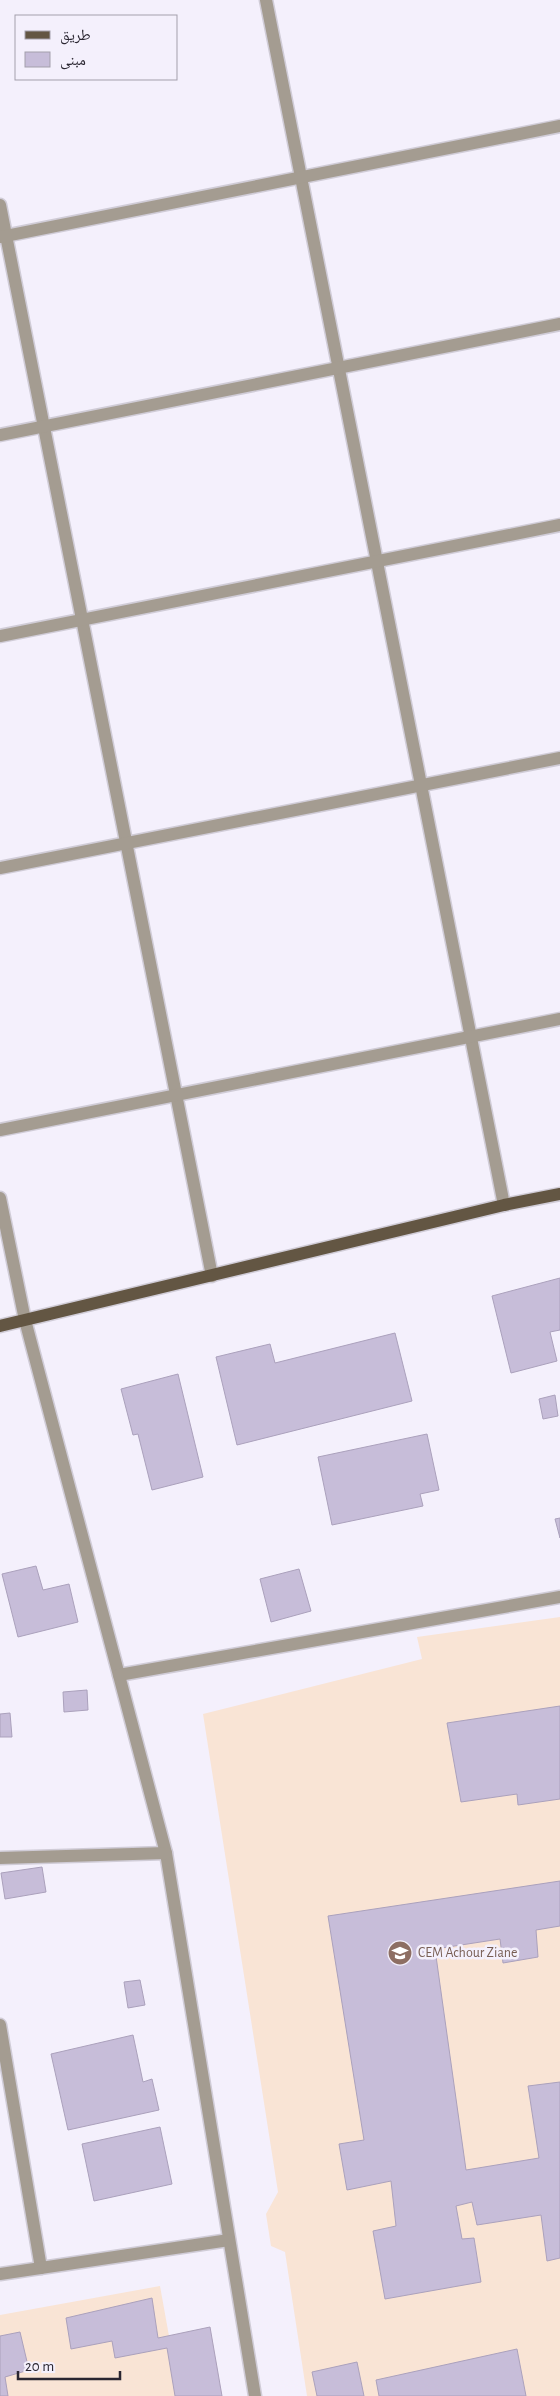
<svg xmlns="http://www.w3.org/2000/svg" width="560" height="2396" font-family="'Alegreya Sans','Noto Naskh Arabic',sans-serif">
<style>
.education{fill:#f9e4d5}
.building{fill:#c7bdd9;stroke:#aba1bc}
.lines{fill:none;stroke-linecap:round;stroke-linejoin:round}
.minor-casing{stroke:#d0ccd7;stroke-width:15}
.major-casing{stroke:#d0ccd7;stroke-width:15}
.minor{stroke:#a49c91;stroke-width:12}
.major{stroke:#635643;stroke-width:12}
.labels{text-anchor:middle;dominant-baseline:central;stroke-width:5;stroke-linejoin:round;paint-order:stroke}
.education-label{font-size:14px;fill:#785e54;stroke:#f4f0fc;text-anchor:start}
</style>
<rect width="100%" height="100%" fill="#f4f0fc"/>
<g class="education">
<path d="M560,1617V2396H307L285,2252L271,2246L266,2214L278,2192L203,1714L422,1659L417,1637Z"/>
<path d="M160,2286L169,2336L210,2327L222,2396H0V2315Z"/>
</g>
<g class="building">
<path d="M560,1278V1330L550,1332L557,1361L511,1373L492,1296Z"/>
<path d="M395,1333L412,1401L237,1445L216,1357L270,1344L275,1363Z"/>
<path d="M178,1374L203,1477L152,1490L138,1434L133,1435L121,1389Z"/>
<path d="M555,1395L558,1416L543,1419L539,1399Z"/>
<path d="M427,1434L439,1490L420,1494L423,1506L332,1525L318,1457Z"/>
<path d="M560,1518V1538L555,1519Z"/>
<path d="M36,1566L43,1590L69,1584L78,1622L18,1637L2,1574Z"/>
<path d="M299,1569L311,1611L271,1622L260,1579Z"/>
<path d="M87,1690L88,1710L64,1712L63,1692Z"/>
<path d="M560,1706V1799L518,1805L517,1794L461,1802L447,1723Z"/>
<path d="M10,1713L12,1737H0V1714Z"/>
<path d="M42,1867L46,1892L5,1899L1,1873Z"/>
<path d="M560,1881V1926L536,1930L538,1957L503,1963L500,1939L435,1949L466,2170L539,2158L528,2086L560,2082V2258L547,2261L541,2215L477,2225L472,2202L456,2206L462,2239L474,2238L481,2282L385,2299L373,2231L396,2226L391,2181L347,2190L339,2144L364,2140L328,1916Z"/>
<path d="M140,1980L145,2005L128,2008L124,1982Z"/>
<path d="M133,2035L143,2082L152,2079L159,2110L68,2130L51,2054Z"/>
<path d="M160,2127L172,2184L94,2201L82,2144Z"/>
<path d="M152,2298L158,2338L210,2327L222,2396H175L167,2348L115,2358L112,2341L71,2349L66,2318Z"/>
<path d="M20,2332L29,2370L5,2377L8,2396H0V2336Z"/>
<path d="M517,2349L526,2396H379L376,2380Z"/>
<path d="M357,2362L364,2396H317L312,2372Z"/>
</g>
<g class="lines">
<defs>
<g id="minor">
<path d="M266,0L504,1205"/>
<path d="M0,205L212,1276"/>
<path d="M0,237L560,126"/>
<path d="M0,435L560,324"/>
<path d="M0,636L560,525"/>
<path d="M0,868L560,758"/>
<path d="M0,1130L560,1019"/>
<path d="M0,1198L25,1320L166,1853L255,2396"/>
<path d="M119,1675L560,1597"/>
<path d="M0,1858L166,1853"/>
<path d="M0,2025L41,2268"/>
<path d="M0,2274L229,2240"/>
</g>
<path id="major" d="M0,1326L504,1205L560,1194"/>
</defs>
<use href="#minor" class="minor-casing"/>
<use href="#major" class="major-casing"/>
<use href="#minor" class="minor"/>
<use href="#major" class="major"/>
</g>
<defs>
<symbol id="school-disc" viewBox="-11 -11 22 22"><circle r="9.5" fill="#8d6e63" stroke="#f4f0fc"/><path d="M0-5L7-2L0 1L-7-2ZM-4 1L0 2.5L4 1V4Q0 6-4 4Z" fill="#fff"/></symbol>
</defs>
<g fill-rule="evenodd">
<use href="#school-disc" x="386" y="1939" width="28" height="28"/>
</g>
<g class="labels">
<g class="education-label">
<text x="418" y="1953">CEM Achour Ziane</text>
</g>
</g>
<rect x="15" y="15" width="162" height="65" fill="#f4f0fc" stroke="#a39fab"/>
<rect x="25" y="31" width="25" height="8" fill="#635643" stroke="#a39fab"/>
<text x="60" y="40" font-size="15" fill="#2a2631">طريق</text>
<rect x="25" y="52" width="25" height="15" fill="#c7bdd9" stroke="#a39fab"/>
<text x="60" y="65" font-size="15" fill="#2a2631">مبنى</text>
<path d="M18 2371v8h102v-8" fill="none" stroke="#2a2631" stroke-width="2.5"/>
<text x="25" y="2371" font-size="15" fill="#2a2631" stroke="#f4f0fc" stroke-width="4" paint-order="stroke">20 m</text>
</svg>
